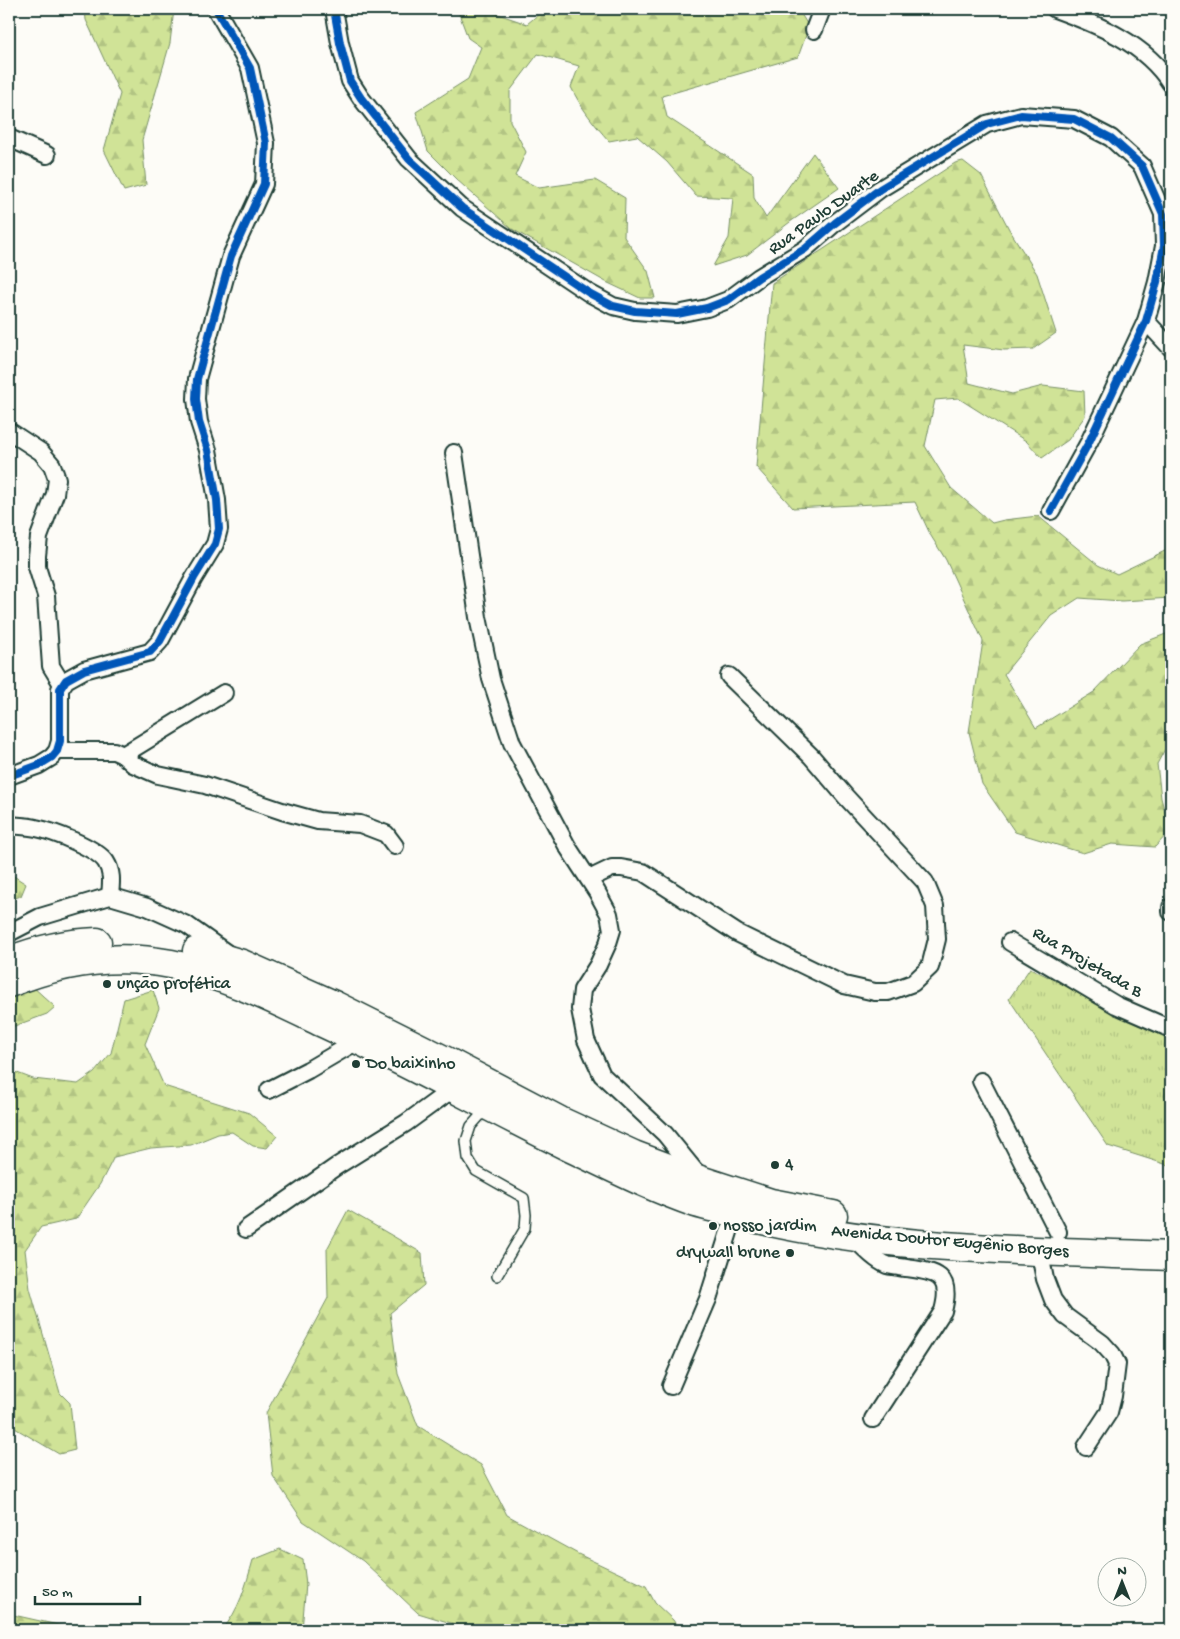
<svg xmlns="http://www.w3.org/2000/svg" width="1180" height="1639" font-family="'Gochi Hand',sans-serif">
<style>
.grass{fill:url(#grass-tufts);stroke:#789066}
.forest{fill:url(#forest-firs);stroke:#789066}
.lines{fill:none;stroke-linecap:round;stroke-linejoin:round}
.service-casing{stroke:#1f3d34;stroke-width:12}
.minor-casing{stroke:#1f3d34;stroke-width:20}
.trunk-casing{stroke:#1f3d34;stroke-width:31}
.service{stroke:#fdfcf7;stroke-width:9}
.minor{stroke:#fdfcf7;stroke-width:16}
.trunk{stroke:#fdfcf7;stroke-width:28}
.cycleway-casing{stroke:#fdfcf7;stroke-width:11}
.cycleway{stroke:#0057b8;stroke-width:8}
.poi-dot{fill:#1f3d34;stroke:#fdfcf7;stroke-width:2}
.labels{text-anchor:middle;dominant-baseline:central;stroke-width:4.5;stroke-linejoin:round;paint-order:stroke}
.street-label{font-size:18px;fill:#1f3d34;stroke:#fdfcf7}
.poi-label{font-size:18px;fill:#1f3d34;stroke:#fdfcf7;text-anchor:start}
</style>
<defs>
<pattern id="grass-tufts" width="24" height="20" patternUnits="userSpaceOnUse" patternTransform="scale(1.25)"><rect width="24" height="20" fill="#d0e397"/><path d="M3 7l-1-3M5 7V3M7 7l1-3M15 17l-1-3M17 17v-4M19 17l1-3" fill="none" stroke="#b2c483"/></pattern>
<pattern id="forest-firs" width="22" height="20" patternUnits="userSpaceOnUse" patternTransform="scale(1.25)"><rect width="22" height="20" fill="#d0e397"/><path d="M5 1l3.5 6h-7zM16 11l3.5 6h-7z" fill="#b2c483"/></pattern>
</defs>
<rect width="100%" height="100%" fill="#fdfcf7"/>
<filter id="ink" filterUnits="userSpaceOnUse"><feTurbulence type="fractalNoise" baseFrequency=".02" numOctaves="2"/><feDisplacementMap in="SourceGraphic" scale="10" xChannelSelector="R" yChannelSelector="G"/><feConvolveMatrix kernelMatrix="1 2 1 2 8 2 1 2 1" color-interpolation-filters="sRGB"/></filter>
<g filter="url(#ink)">
<path class="grass" d="M1030,968L1171,1037V1166L1108,1146L1009,999Z"/>
<g class="forest">
<path d="M85,9H174L170,43L142,140L146,185L124,191L104,150L120,94L86,20Z"/>
<path d="M545,9H798L809,27L798,57L662,96L667,117L753,174L754,198L766,218L813,153L839,188L790,222L747,255L713,266L729,238L733,198L696,196L667,162L637,136L609,141C594,124 581,108 571,87L579,66L538,54L510,91V121L526,152L515,176L539,188L595,180L625,198L624,237L648,271L655,298H640L606,282L512,229L456,179L428,151L416,112L468,79L481,47L468,38L458,11H489L527,24Z"/>
<path d="M963,161L981,175L1009,229L1037,274L1056,333L1033,349L1004,350L963,345L969,383L1012,394L1043,386L1084,391L1085,416L1068,440L1042,458L1026,441L958,398L935,400L925,446L951,488L992,523L1004,520L1038,516L1098,565L1117,574L1171,548V598L1122,601L1079,598L1051,616L1004,674L1036,728L1094,692L1140,644L1171,632V738L1157,764L1161,798L1170,831L1155,847L1112,844L1083,853L1015,832L982,784L969,732L983,641L946,560L931,536L915,502L793,508L756,467L772,283L955,163Z"/>
<path d="M9,873L26,884L21,896L9,900Z"/>
<path d="M31,985L55,1007L47,1014L9,1028V997Z"/>
<path d="M153,990L159,1008L145,1044L164,1086L249,1113L277,1136L267,1148L253,1146L232,1132L218,1134L191,1145L151,1148L114,1157L100,1184L76,1219L41,1227L25,1250L30,1289L60,1393L70,1403L75,1450L59,1454L13,1427L9,1421V1060L12,1071L33,1079L78,1084L94,1073L111,1053L124,999Z"/>
<path d="M348,1210L422,1253L424,1285L390,1313L398,1374L418,1426L481,1465L507,1515L578,1554L646,1586L655,1603L673,1620L680,1630H474L418,1613L363,1561L303,1521L273,1476L266,1413L328,1298L327,1249Z"/>
<path d="M280,1549L303,1560L306,1584L302,1630H222C239,1611 246,1585 253,1560Z"/>
<path d="M9,1614L67,1627L66,1630H9Z"/>
</g>
<g class="lines">
<defs>
<path id="service" d="M487,1108L471,1126L466,1141L468,1158L476,1171L524,1198L526,1215L525,1228L497,1276"/>
<g id="minor">
<path d="M334,9L340,43L350,81L361,98L409,159L462,208L589,293L613,306L635,311L677,314L707,308L728,300L759,277L805,249L835,223L880,189L987,124L1021,115L1074,119L1111,138L1142,166L1163,214L1164,246L1157,282L1146,321L1089,442L1051,511"/>
<path d="M1055,9C1099,25 1145,43 1171,84"/>
<path d="M814,30L822,9"/>
<path d="M9,138L47,155"/>
<path d="M1146,321L1171,348"/>
<path d="M9,431L41,452L52,465L57,479L55,494L39,537L37,556V567L46,596L51,666L62,684"/>
<path d="M454,453L478,617L491,679L512,743L567,846L597,892L609,914L612,930L608,943L598,965L582,990L580,1009L586,1040L602,1075L665,1134L700,1177"/>
<path d="M57,751H114L123,755L133,764L158,775L205,785L282,811L318,821L360,824L386,834L395,846"/>
<path d="M123,755L224,693"/>
<path d="M9,776L39,765L52,757L57,751L60,741V689L66,680L84,670L150,652L160,641L194,578L215,544L219,529L217,500L208,450L199,422L196,399L197,379L231,256L264,184L266,143L250,68L216,9"/>
<path d="M9,825C18,826 27,826 36,828C52,831 97,848 106,862C113,873 111,884 110,896"/>
<path d="M589,879L612,868H621L643,872L737,933L844,985L875,992H888L913,983L930,967L937,939L935,906L925,882L846,797L811,756L729,676"/>
<path d="M1171,912V907"/>
<path d="M9,933L40,917L110,896L147,907L187,925L228,954"/>
<path d="M1010,942L1116,1005L1171,1029"/>
<path d="M981,1081L1058,1232"/>
<path d="M269,1090L308,1070L359,1040"/>
<path d="M246,1229L337,1166L406,1123L454,1088"/>
<path d="M854,1238C863,1247 875,1260 887,1265C891,1266 895,1266 899,1267C931,1272 954,1270 943,1311L873,1419"/>
<path d="M1039,1250L1045,1279L1053,1300L1065,1316L1102,1343L1112,1354L1117,1364L1113,1396L1109,1412L1086,1447"/>
<path d="M671,1386L708,1299L735,1213"/>
</g>
<g id="trunk">
<path d="M197,951L242,964L336,1006L446,1061L560,1121L634,1155L703,1181L771,1203L833,1215"/>
<path d="M9,961C37,950 67,943 97,942"/>
<path d="M9,983C60,962 116,953 171,964C226,975 275,1000 325,1024C407,1062 486,1106 567,1146C609,1166 652,1188 696,1203C710,1207 724,1210 738,1214C878,1251 1027,1250 1171,1256"/>
</g>
</defs>
<use href="#service" class="service-casing"/>
<use href="#minor" class="minor-casing"/>
<use href="#trunk" class="trunk-casing"/>
<use href="#service" class="service"/>
<use href="#minor" class="minor"/>
<use href="#trunk" class="trunk"/>
<defs>
<g id="cycleway">
<path d="M334,9L340,43L350,81L361,98L409,159L462,208L589,293L613,306L635,311L677,314L707,308L728,300L759,277L805,249L835,223L880,189L987,124L1021,115L1074,119L1111,138L1142,166L1163,214L1164,246L1157,282L1146,321L1089,442L1051,511"/>
<path d="M9,776L39,765L52,757L57,751L60,741V689L66,680L84,670L150,652L160,641L194,578L215,544L219,529L217,500L208,450L199,422L196,399L197,379L231,256L264,184L266,143L250,68L216,9"/>
</g>
</defs>
<use href="#cycleway" class="cycleway-casing"/>
<use href="#cycleway" class="cycleway"/>
</g>
</g>
<g class="poi-dot">
<circle cx="107" cy="984" r="5"/>
<circle cx="356" cy="1064" r="5"/>
<circle cx="775" cy="1165" r="5"/>
<circle cx="713" cy="1226" r="5"/>
<circle cx="790" cy="1253" r="5"/>
</g>
<g class="labels">
<g class="street-label">
<text transform="translate(824 213) rotate(-36)">Rua Paulo Duarte</text>
<text transform="translate(1087 963) rotate(30)">Rua Projetada B</text>
<text transform="translate(950 1242) rotate(5)">Avenida Doutor Eugênio Borges</text>
</g>
<g class="poi-label">
<text x="117" y="984">unção profética</text>
<text x="366" y="1064">Do baixinho</text>
<text x="785" y="1165">4</text>
<text x="723" y="1226">nosso jardim</text>
<text x="780" y="1253" text-anchor="end">drywall brune</text>
</g>
</g>
<rect width="1180" height="1639" fill="none" stroke="#fdfcf7" stroke-width="30"/>
<rect x="15" y="15" width="1150" height="1609" fill="none" stroke="#1f3d34" stroke-width="2" filter="url(#ink)"/>
<g transform="translate(1122 1582)"><circle r="24" fill="#fdfcf7" stroke="#a4b0a9"/>
<path d="M0-4L9 19L0 12L-9 19Z" fill="#1f3d34"/>
<text y="-8" font-size="14" font-weight="bold" text-anchor="middle" fill="#1f3d34">N</text>
</g>
<path d="M35 1596v8h105v-8" fill="none" stroke="#1f3d34" stroke-width="2.5"/>
<text x="42" y="1596" font-size="15" fill="#1f3d34" stroke="#fdfcf7" stroke-width="4" paint-order="stroke">50 m</text>
</svg>
